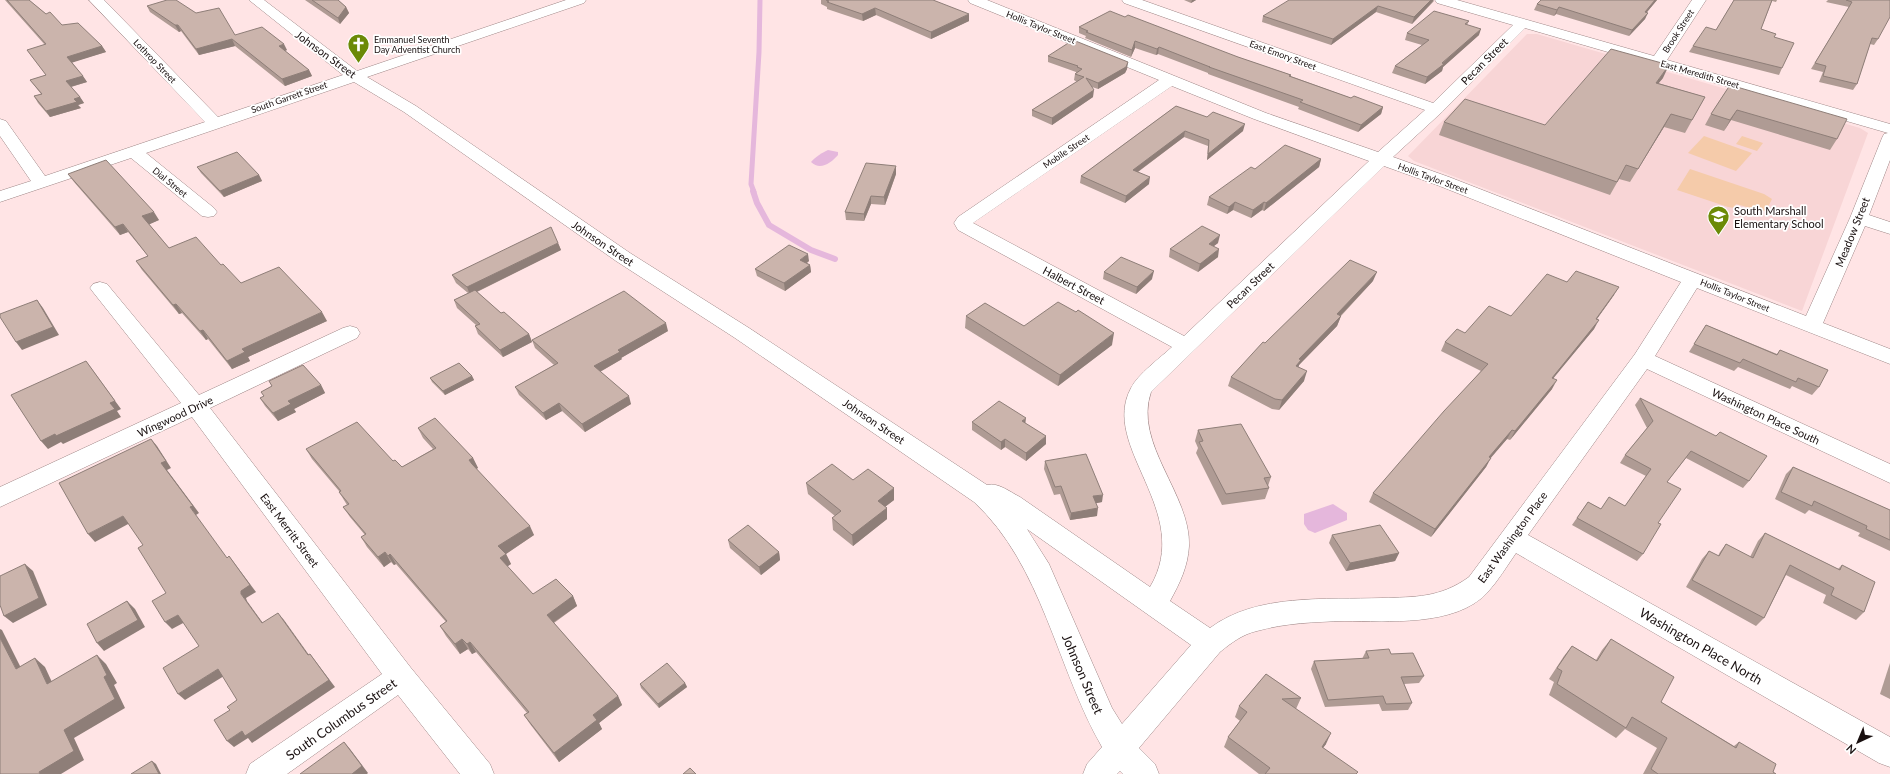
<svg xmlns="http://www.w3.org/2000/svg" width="1890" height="774" font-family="Lato,sans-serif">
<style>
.built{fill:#f8d5d6}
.green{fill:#f5cbaa}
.water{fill:#e5b7dc}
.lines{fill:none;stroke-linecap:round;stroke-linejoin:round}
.stream-far1{stroke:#e5b7dc;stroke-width:5}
.stream{stroke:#e5b7dc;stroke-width:6}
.minor-casing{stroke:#9e8686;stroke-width:1}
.minor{fill:#fff;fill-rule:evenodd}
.wall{fill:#af9b94}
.shaded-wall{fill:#8e7e78}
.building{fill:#cbb4ac;stroke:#8e7e78}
.labels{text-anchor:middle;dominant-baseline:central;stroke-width:3.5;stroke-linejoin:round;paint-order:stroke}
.far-street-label{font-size:9px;fill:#191010;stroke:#fff}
.far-poi-label{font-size:9px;fill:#191010;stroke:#fff;text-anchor:start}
.street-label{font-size:11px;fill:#191010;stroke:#fff}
.poi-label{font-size:11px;fill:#191010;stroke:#fff;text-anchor:start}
.near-street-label{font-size:13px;fill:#191010;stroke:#fff}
</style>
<rect width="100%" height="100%" fill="#ffe4e5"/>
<path class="built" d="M1527,34H1537L1860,128L1868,133L1802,311L1414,161L1408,156Z"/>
<g class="green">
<path d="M1704,136L1752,153L1736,171L1688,153Z"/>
<path d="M1742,136L1763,143L1757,151L1736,144Z"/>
<path d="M1690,169L1764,194L1772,199L1766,211H1761L1736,204L1734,208L1728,207L1677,190Z"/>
</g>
<g class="water">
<path d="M828,150L838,152V155C831,163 820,171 811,162C814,158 823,152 828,150Z"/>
<path d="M1333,504L1347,513V520L1315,533L1308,530L1304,524V514Z"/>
</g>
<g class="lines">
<path class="stream-far1" d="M754,192L751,184L759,52L760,0"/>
<path class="stream" d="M753,191L757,203L769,225L811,250L835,259"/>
<defs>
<g id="minor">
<path d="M89,0H104L218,117L343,75L249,0H264L357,71L566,0H586L584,3L367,77L416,106L630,253L749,328L987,485C998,482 1010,492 1020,497L1150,587C1195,512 1099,447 1131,388C1138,374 1160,358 1172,347L958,230L954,223L958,217L1159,80L970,3L968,0H987L1266,113L1378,152L1425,110L1124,3L1122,0H1142L1433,103L1513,25L1437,3L1435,0H1457L1654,56L1692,0H1706L1667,60L1890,124V160L1869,215L1890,222V234L1865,226L1823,323L1890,349V364L1697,288L1655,356L1890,464V483L1647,369L1528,535L1890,737V767L1879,763L1516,553C1507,566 1498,581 1487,593C1455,627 1387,621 1344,621C1315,622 1285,623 1257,631C1243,634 1231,643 1220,652L1139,748L1155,764L1159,774H1123L1120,771L1117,774H1083L1087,764L1102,747C1056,667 1043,566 974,502L735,338L616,261L404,112L354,82L146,153L214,208L217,212L214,216L208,217L202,216L131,158L0,202V191L31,181L0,136V119L6,121L45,176L205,122ZM1525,28L1888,133L1884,134L1882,138L1850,218L1806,316L1449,177L1393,157L1442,112ZM1172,86L1254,119L1369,161L1184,336L973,223ZM1384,166L1437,185L1681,282L1635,354L1469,577C1440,598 1415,597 1382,598C1326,600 1257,593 1210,628L1170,601C1180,583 1188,566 1189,546C1191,494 1133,444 1151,392ZM1027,529L1191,645L1122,724L1112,708L1049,564Z"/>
<path d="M100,282L107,284L199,395L343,328L350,326L357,328L360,333L357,338L210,408L411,668L490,764L494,774H460L398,695L287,774H246L250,764L382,674L192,417L0,507V487L181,403L93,292L90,288L93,284Z"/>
</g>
</defs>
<use href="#minor" class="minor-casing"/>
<use href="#minor" class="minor"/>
</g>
<g class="wall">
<path d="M5,0H29L46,14L62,25L102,46L106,52L72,62L87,82L71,87L80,97L84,103L78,105L81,108L50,117L38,103L34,96L41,94L30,80L46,75L27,50L45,45Z"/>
<path d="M305,0H338L346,7L349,13L340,24Z"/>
<path d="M821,0H933L969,21L931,39L876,15L863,21L827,9V7L821,4Z"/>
<path d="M1184,0H1196L1191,3Z"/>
<path d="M1541,0H1657L1647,12L1645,19L1629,36L1556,14L1554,16L1534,10L1537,4Z"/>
<path d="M1734,0H1777L1776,2L1772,1L1761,29L1776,34L1774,37L1782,68L1779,75L1689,52L1693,46L1716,30Z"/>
<path d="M1828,0H1890L1878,39L1874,45L1870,44L1857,84L1853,90L1819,82L1823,72L1811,69L1849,7L1826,2Z"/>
<path d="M1434,1L1412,24L1376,12L1331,45L1262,22L1263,16Z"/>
<path d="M147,6L196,13L235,35L287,50L285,51L309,70L312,76L285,86L235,46L199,55L181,31L179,32L150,12Z"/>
<path d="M1469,21L1467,25L1479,35L1443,67L1442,71L1425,84L1392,73L1395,66L1422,45L1405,40L1407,33Z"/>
<path d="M1079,27L1238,57L1291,75L1290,76L1296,78L1351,98L1383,107L1381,114L1358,132L1298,109L1299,107L1208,74V73L1158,54L1156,55L1135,48L1131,57L1085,38L1086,36L1079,33Z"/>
<path d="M1048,56L1127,69L1125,73L1098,89L1092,87L1093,97L1052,125L1032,116V110L1077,82L1074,80L1075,74L1076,73V72L1048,62Z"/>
<path d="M1663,78L1658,83L1705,97L1685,133L1664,127L1630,182L1619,179L1610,195L1439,135L1444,122L1545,125Z"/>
<path d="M1730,85L1837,139L1830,150L1731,120L1724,131L1705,125L1711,114Z"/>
<path d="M1176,106L1243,131L1207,160L1208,146L1184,137L1138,172L1149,184L1125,203L1080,183L1081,176Z"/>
<path d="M1321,159L1319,167L1264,211L1262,210L1251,218L1233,210L1227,214L1207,205L1209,197L1255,169Z"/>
<path d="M896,166V174L885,205L871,204L864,221L846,220L845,212Z"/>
<path d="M197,167L259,175L262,181L224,197L201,173Z"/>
<path d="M68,174L159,220L149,224L169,248L221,265L241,283L327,321L248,357L250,361L232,369L208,339L206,340L182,313L179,314L142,270L136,261L148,256L128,232L120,235L74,182Z"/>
<path d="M558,243L561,250L477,292L501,313L529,334L532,342L503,357L478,334L475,326L476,325L457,308L454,300L468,293L456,283L452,275Z"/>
<path d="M1218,243L1214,246L1218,257L1198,272L1169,257L1170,249Z"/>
<path d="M809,261L807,263L810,265L811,272L785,291L757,276L755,269Z"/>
<path d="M1104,272L1152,279L1136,294L1103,279Z"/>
<path d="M1373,281L1341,316L1337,326L1299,365L1298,367L1304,381L1279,410L1272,409L1228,386L1231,377L1265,343Z"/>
<path d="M1567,282L1614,295L1597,319L1594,329L1553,378L1552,389L1510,440L1507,439L1490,458L1486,467L1431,537L1369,502L1373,493L1481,371L1441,351L1445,342L1465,333L1511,316Z"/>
<path d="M966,316L1024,326L1112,345L1058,386L965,328Z"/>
<path d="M1706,325L1777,354L1780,350L1819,387L1812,395L1792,386L1790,389L1738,367L1734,371L1689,352Z"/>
<path d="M668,331L621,358L622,359L600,372L631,404L585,432L562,411L546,420L519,395L515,387L554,365L535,348L532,340Z"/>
<path d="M472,376L474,380L445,395L432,382L430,378Z"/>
<path d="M269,381L321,385L325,393L294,409L296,412L278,421L265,406L260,398L264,396L261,392L272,386Z"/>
<path d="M1640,398L1749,481L1743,488L1686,458L1667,482L1658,523L1643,554L1637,561L1572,525L1588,502L1601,509L1625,506L1646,476L1620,463L1625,455L1647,428L1635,405Z"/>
<path d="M972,422L1025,423L1046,444L1026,461L1005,447L1001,450L972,430Z"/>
<path d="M418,428L473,458L478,468L476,469L534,535L506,554L511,564L507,566L533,594L573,596L577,606L554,623L618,696L622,705L599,723L602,729L559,762L530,724L524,715L527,713L476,652L472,654L468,649L460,654L446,636L440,626L446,622L396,564L394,565L391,562L384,567L367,547L361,537L365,535L350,517L343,507L347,505L339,492V491L312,459L306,449L393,461L402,467L433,449L423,438Z"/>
<path d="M1198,430L1271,477L1268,486L1269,488L1265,499L1222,505L1196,453L1198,448L1195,441Z"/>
<path d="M1045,461L1102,502L1096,503L1097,516L1070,520L1060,494L1054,495L1044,469Z"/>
<path d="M1793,467L1890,510V551L1858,536L1860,533L1809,510L1805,514L1775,499L1786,474Z"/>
<path d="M853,480L894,500L885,507L887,508V519L853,546L833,530L832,518L835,516L808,494L806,483Z"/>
<path d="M1765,533L1838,569L1842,565L1864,612L1856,620L1823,603L1826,595L1786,575L1764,618L1756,626L1686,587L1702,559L1709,551L1718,556L1720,552L1726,544L1750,557L1758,541Z"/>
<path d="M1332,535L1399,553L1395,561L1346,571L1329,543Z"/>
<path d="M728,540L779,552L780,560L761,575L730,548Z"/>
<path d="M1611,639L1661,702L1734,746L1739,742L1773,772L1776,774H1643L1657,748L1625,729L1616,738L1549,695L1554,682L1549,679L1564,656L1572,646L1596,660L1602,650Z"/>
<path d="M1366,651L1391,654L1424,676L1419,683L1404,684L1412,703L1408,710L1382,711L1379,704L1325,707L1311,669L1314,661L1362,659Z"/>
<path d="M1890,663V699L1880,694Z"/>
<path d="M1266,674L1301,698L1296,709L1326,744L1323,748L1357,774H1259L1224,747L1228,737L1240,721L1235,717L1239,706Z"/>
<path d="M685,683L687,687L659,708L641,688L640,684Z"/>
</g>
<g class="shaded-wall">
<path d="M1192,0H1196L1191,3Z"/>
<path d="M1431,0H1434L1412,24L1414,17Z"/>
<path d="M1655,0H1657L1642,18L1645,12Z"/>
<path d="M1378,6L1376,12L1331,45L1333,39Z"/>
<path d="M346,7L349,13L340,24L338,18Z"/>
<path d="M1559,7L1556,14L1554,16L1557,10Z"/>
<path d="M875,8L876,15L863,21L862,14Z"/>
<path d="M1648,13L1645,19L1629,36L1632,30Z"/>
<path d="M969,14V21L931,39V32Z"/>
<path d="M175,25H178L181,31L179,32Z"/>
<path d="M1481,29L1479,35L1443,67L1442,71L1425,84L1427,77Z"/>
<path d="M232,39L235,46L199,55L196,49Z"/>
<path d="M1135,41V48L1131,57L1132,50Z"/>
<path d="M284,44L287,50L282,52L279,46Z"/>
<path d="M102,46L106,52L71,63L67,57Z"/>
<path d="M1159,47L1158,54L1156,55L1157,49Z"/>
<path d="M1128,62L1127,69L1125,73L1098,89V83Z"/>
<path d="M1669,65L1663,78L1649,95L1656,83Z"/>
<path d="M309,70L312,76L285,86L282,79Z"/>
<path d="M83,76L87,82L70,87L66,81Z"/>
<path d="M1094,90L1093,97L1052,125V118Z"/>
<path d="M80,97L84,103L78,105L81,108L50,117L46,111L74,99Z"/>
<path d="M1383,107L1381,114L1358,132L1361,125Z"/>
<path d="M1737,110L1731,120L1724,131L1730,120Z"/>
<path d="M1671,114L1664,127L1630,182L1638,169Z"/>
<path d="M1245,124L1243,131L1207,160L1208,154Z"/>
<path d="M1185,131L1184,137L1132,176L1133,170Z"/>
<path d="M1321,159L1319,167L1264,211L1266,203Z"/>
<path d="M896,166V174L885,205L884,197Z"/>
<path d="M259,175L262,181L224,197L220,191Z"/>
<path d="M1150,177L1149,184L1125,203L1126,196Z"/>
<path d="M871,196V204L864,221V214Z"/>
<path d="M1235,202L1233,210L1227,214L1229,207Z"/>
<path d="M1264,202L1262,210L1251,218L1253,210Z"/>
<path d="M154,212L159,220L148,225L142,216Z"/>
<path d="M123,224L128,232L120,235L115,227Z"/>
<path d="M1220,235L1218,243L1207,251L1209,244Z"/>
<path d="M558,243L561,250L470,295L467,287Z"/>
<path d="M1219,249L1218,257L1198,272L1200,264Z"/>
<path d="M808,254L809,261L801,267L800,260Z"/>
<path d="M810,265L811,272L785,291L784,283Z"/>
<path d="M1154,271L1152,279L1136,294L1137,287Z"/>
<path d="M1377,272L1373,281L1339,317L1341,316L1337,326L1299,365L1298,369L1296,366L1299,359L1337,314Z"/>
<path d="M1619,287L1614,295L1591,327L1596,319Z"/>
<path d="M37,300L43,308L59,335L22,350L16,342Z"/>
<path d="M176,304L182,313L179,314L173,305Z"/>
<path d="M322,312L327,321L248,357L250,361L232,369L227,361L242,349Z"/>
<path d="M1599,320L1594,329L1547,386L1552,378Z"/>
<path d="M666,323L668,331L621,358L622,359L596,374L594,366L618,350Z"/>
<path d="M203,330L208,339L206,340L200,331Z"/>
<path d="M1114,333L1112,345L1058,386L1060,375Z"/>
<path d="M529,334L532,342L503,357L500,350Z"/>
<path d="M86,361L121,409L117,411L121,417L63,444L61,442L48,449L41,441Z"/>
<path d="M1307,371L1304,381L1279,410L1282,400Z"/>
<path d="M472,376L474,380L445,395L443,391Z"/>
<path d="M1557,380L1552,389L1510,440L1515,431Z"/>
<path d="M321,385L325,393L294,409L296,412L278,421L273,413L288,401Z"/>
<path d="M629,396L631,404L585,432L582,424Z"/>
<path d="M559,403L562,411L546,420L543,413Z"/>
<path d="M1026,418L1025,426L1022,421Z"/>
<path d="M1512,430L1507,439L1484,466L1489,457Z"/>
<path d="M1046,436V444L1026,461V453Z"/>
<path d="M151,439L157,446L171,468L167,470L199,513L196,515L233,565L190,507L161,463Z"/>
<path d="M1005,439V447L1001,450V442Z"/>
<path d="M473,458L478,468L474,470L469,460Z"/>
<path d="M1491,458L1486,467L1431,537L1435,529Z"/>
<path d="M894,488V500L878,512V501Z"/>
<path d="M1103,495L1102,502L1092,504L1093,496Z"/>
<path d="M887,508V519L853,546L852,535Z"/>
<path d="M1098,508L1097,516L1070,520L1071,513Z"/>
<path d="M123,516L130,523L95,542L88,534Z"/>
<path d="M530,526L534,535L503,556L498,546Z"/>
<path d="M385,552L391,562L384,567L378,557Z"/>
<path d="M779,552L780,560L761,575L759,567Z"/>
<path d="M1399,553L1395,561L1346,571L1350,563Z"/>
<path d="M390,554L396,564L394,565L388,556Z"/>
<path d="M506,554L511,564L505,568L500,558Z"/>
<path d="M229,556L256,592L246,598L247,601L268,630L262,623L241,594Z"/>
<path d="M25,564L33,571L47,605L13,623L4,616Z"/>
<path d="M573,596L577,606L551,624L547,615Z"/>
<path d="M127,601L135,609L145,627L104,651L97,643Z"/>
<path d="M278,613L284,620L314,662L308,655Z"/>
<path d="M178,615L185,622L172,629L165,622Z"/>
<path d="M0,629L2,630L26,678L16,669L0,638Z"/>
<path d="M462,639L468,649L460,654L455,644Z"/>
<path d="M470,642L476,652L472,654L467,644Z"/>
<path d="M310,654L335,687L252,743L248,738L234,747L227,741L242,731Z"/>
<path d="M97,655L106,664L117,683L114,685L125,708L74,738L84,760L61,774H40L39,772L64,730L104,677Z"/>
<path d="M35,658L45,667L57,693L47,684Z"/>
<path d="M218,669L224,676L185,700L178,694Z"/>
<path d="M685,683L687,687L659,708L658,704Z"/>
<path d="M618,696L622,705L599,723L602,729L559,762L554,753L593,715Z"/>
<path d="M1331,733L1326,744L1316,757L1322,747Z"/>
<path d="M344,742L350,749L368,773L367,774H352Z"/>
<path d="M152,761L156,764L161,774H159Z"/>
</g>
<g class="building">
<path d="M7,0H29L46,14L50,12L62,25L78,23L102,46L67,57L83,76L66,81L80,97L74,99L77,102L46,111L34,96L42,94L30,80L46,75L27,50L46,44Z"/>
<path d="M167,0H176L196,13L219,8L235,35L262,27L284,44L279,46L309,70L282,79L232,39L196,49L178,25H175L147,6Z"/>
<path d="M312,0H338L346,7L338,18Z"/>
<path d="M826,0H933L969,14L931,32L875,8L862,14L827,2L829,1Z"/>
<path d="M1289,0H1431L1414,17L1378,6L1333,39L1263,16Z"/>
<path d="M1541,0H1655L1645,12L1648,13L1632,30L1559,7L1557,10L1537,4Z"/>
<path d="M1734,0H1772L1761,29L1776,34L1774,37L1794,43L1782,68L1693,46L1706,27L1716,30Z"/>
<path d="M1846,0H1890V17L1878,39L1872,38L1857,84L1823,76L1826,66L1815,63L1852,2Z"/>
<path d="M1110,11L1125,17L1128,15L1238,57L1291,75L1289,76L1351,98L1354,96L1383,107L1361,125L1300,102L1303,100L1209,67H1210L1159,47L1157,49L1135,41L1132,50L1086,32L1088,31L1079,27Z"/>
<path d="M1434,11L1469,21L1465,24L1481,29L1442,63L1444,64L1427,77L1395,66L1429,40L1407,33Z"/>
<path d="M1073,40L1128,62L1126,67L1098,83L1086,78L1094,90L1052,118L1032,110L1084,77L1075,74L1082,69L1077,67L1078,66L1048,56Z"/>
<path d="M1611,49L1669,65L1656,83L1705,97L1692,120L1671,114L1638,169L1626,165L1617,182L1444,122L1465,99L1545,125Z"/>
<path d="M1730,85L1847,119L1837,139L1737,110L1730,120L1711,114Z"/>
<path d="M1176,106L1207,117L1213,112L1245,124L1208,154L1209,140L1185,131L1133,170L1150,177L1126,196L1081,176Z"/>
<path d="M1285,145L1321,159L1266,203L1264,202L1253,210L1235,202L1229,207L1209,197L1251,167L1255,169Z"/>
<path d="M237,152L259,175L220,191L197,167Z"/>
<path d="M106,160L154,212L142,216L169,248L196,237L221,265L223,264L241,283L279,267L322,312L242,349L245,352L227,361L203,330L200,331L176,304L173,305L136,261L148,256L123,224L115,227L68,174Z"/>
<path d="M866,163L896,166L884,197L871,196L864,214L845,212Z"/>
<path d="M1202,226L1220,235L1209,244L1219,249L1200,264L1170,249Z"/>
<path d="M551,227L558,243L467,287L452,275Z"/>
<path d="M789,245L808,254L800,260L810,265L784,283L755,269Z"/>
<path d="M1121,257L1154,271L1137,287L1104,272Z"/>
<path d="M1350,260L1377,272L1337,314L1341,316L1299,359L1301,360L1296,366L1307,371L1282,400L1275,399L1231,377L1263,342L1265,343Z"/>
<path d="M1576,271L1619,287L1596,319L1599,320L1552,378L1557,380L1515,431L1512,430L1489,457L1491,458L1435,529L1373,493L1444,411L1488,364L1445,342L1457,329L1465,333L1489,306L1511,316L1547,274L1567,282Z"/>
<path d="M475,290L501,313L504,312L529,334L500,350L475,326L480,324L454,300Z"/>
<path d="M624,291L666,323L618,350L620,352L594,366L629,396L582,424L559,403L543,413L515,387L558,363L532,340Z"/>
<path d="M37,300L53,327L16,342L0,317V314Z"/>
<path d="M1058,302L1076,312L1078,310L1114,333L1060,375L966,316L985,303L1024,326Z"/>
<path d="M1706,325L1777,355L1780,350L1828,370L1819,387L1798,378L1796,382L1743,359L1740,363L1694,344Z"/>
<path d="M86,361L115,401L110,403L115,409L56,436L55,434L41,441L11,395Z"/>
<path d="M459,363L472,376L443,391L430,378Z"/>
<path d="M303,365L321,385L288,401L291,404L273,413L260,398L264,396L261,392L272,386L269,381Z"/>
<path d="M1640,398L1716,436L1720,432L1767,456L1749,481L1691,451L1667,482L1681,489L1658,523L1661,524L1643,554L1577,518L1588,502L1601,509L1609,497L1625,506L1651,469L1625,455L1653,421Z"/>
<path d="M999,401L1026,418L1022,421L1046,436L1026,453L1005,439L1001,442L972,422Z"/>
<path d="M435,418L473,458L469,460L472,464L530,526L498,546L506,554L500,558L533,594L556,579L573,596L547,615L618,696L593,715L597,720L554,753L524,715L529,712L470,642L467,644L462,639L455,644L440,626L447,621L390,554L388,556L385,552L378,557L361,537L366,534L343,507L349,504L339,492L341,491L306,449L357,422L393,461L395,460L402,467L436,448L418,428Z"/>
<path d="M1241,424L1271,477L1264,478L1269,488L1226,494L1199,442L1203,441L1198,430Z"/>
<path d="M151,439L166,461L161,463L193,506L190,507L227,558L229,556L250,585L241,591V594L262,623L278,613L308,655L310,654L329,680L245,736L242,731L227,741L214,720L230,710L227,707L237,700L218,669L178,694L163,668L199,646L178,615L165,622L152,601L166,593L138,548L143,545L123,516L88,534L59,483Z"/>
<path d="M1086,454L1103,495L1093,496L1098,508L1071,513L1061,486L1055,487L1045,461Z"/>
<path d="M832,464L853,480L868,469L894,488L878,501L887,508L852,535L832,518L841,511L806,483Z"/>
<path d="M1793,467L1890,510V540L1866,529L1867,526L1814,501L1812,506L1781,492Z"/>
<path d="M748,525L779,552L759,567L728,540Z"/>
<path d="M1380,525L1399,553L1350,563L1332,535Z"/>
<path d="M1765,533L1840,570L1842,565L1875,582L1864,612L1831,595L1834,588L1790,565L1764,618L1692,580L1709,551L1719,556L1726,544L1753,558Z"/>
<path d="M25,564L39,598L4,616L0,605V576Z"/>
<path d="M127,601L138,620L97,643L87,624Z"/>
<path d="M0,638L16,669L35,658L47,684L97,655L107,675L104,677L115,699L64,730L74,751L39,772L40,774H0Z"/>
<path d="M1611,639L1674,677L1661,702L1736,748L1739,742L1776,764L1773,772L1776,774H1658L1651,769L1667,738L1632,717L1626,728L1557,684L1562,671L1557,668L1572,646L1597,661Z"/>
<path d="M1389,649L1391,654L1413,653L1424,676L1401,677L1412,703L1386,704L1383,696L1328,700L1314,661L1369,658L1366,651Z"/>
<path d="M667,663L685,683L658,704L640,684Z"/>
<path d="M1266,674L1301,698L1282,699L1331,733L1322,747L1358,772L1356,774H1265L1270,768L1228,737L1247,712L1239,706Z"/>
<path d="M344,742L362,766L352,774H300Z"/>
<path d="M152,761L159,774H131Z"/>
<path d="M690,768L696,774H683Z"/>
</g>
<defs>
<symbol id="church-pin" viewBox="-11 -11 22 30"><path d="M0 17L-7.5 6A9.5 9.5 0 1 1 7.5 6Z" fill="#6b8a07" stroke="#fff"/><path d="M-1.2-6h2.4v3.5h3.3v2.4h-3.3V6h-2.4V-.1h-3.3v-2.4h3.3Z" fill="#fff"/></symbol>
<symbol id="school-pin" viewBox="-11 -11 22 30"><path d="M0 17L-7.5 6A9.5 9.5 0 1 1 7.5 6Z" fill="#6b8a07" stroke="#fff"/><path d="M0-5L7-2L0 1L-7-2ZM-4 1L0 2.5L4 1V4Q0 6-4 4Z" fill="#fff"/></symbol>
</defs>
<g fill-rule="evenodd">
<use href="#church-pin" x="346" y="32" width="25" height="34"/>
<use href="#school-pin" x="1706" y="204" width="25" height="34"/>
</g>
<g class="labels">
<g class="far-street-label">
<text transform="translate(1041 27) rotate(22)">Hollis Taylor Street</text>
<text transform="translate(1678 31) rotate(-57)">Brook Street</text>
<text transform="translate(1283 55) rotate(20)">East Emory Street</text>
<text transform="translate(155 61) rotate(46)">Lothrop Street</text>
<text transform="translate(1700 74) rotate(16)">East Meredith Street</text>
<text transform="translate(289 97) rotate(-19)">South Garrett Street</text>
<text transform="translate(1066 151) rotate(-34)">Mobile Street</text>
<text transform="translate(1433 178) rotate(20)">Hollis Taylor Street</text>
<text transform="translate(170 182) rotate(39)">Dial Street</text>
<text transform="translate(1735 295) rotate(22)">Hollis Taylor Street</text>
</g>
<g class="far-poi-label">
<text x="374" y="39">Emmanuel Seventh<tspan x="374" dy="10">Day Adventist Church</tspan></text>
</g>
<g class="street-label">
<text transform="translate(326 54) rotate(36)">Johnson Street</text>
<text transform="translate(1484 61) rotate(-45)">Pecan Street</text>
<text transform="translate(1852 232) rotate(-68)">Meadow Street</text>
<text transform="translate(603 243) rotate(34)">Johnson Street</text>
<text transform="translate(1074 285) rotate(28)">Halbert Street</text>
<text transform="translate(1250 285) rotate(-44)">Pecan Street</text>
<text transform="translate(175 416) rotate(-25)">Wingwood Drive</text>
<text transform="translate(1766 416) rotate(25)">Washington Place South</text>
<text transform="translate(874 421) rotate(34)">Johnson Street</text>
<text transform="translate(290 530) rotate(53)">East Merritt Street</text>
<text transform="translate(1512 537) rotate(-54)">East Washington Place</text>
</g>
<g class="poi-label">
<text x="1734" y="210">South Marshall<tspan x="1734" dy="13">Elementary School</tspan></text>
</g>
<g class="near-street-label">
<text transform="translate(1701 646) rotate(30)">Washington Place North</text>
<text transform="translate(1083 674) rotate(67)">Johnson Street</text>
<text transform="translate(341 719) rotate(-35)">South Columbus Street</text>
</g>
</g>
<g transform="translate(1858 742) rotate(224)" stroke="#ffffff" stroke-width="3" paint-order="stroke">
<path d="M0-3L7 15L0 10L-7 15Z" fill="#191010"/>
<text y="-6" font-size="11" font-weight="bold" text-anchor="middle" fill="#191010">N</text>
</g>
</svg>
